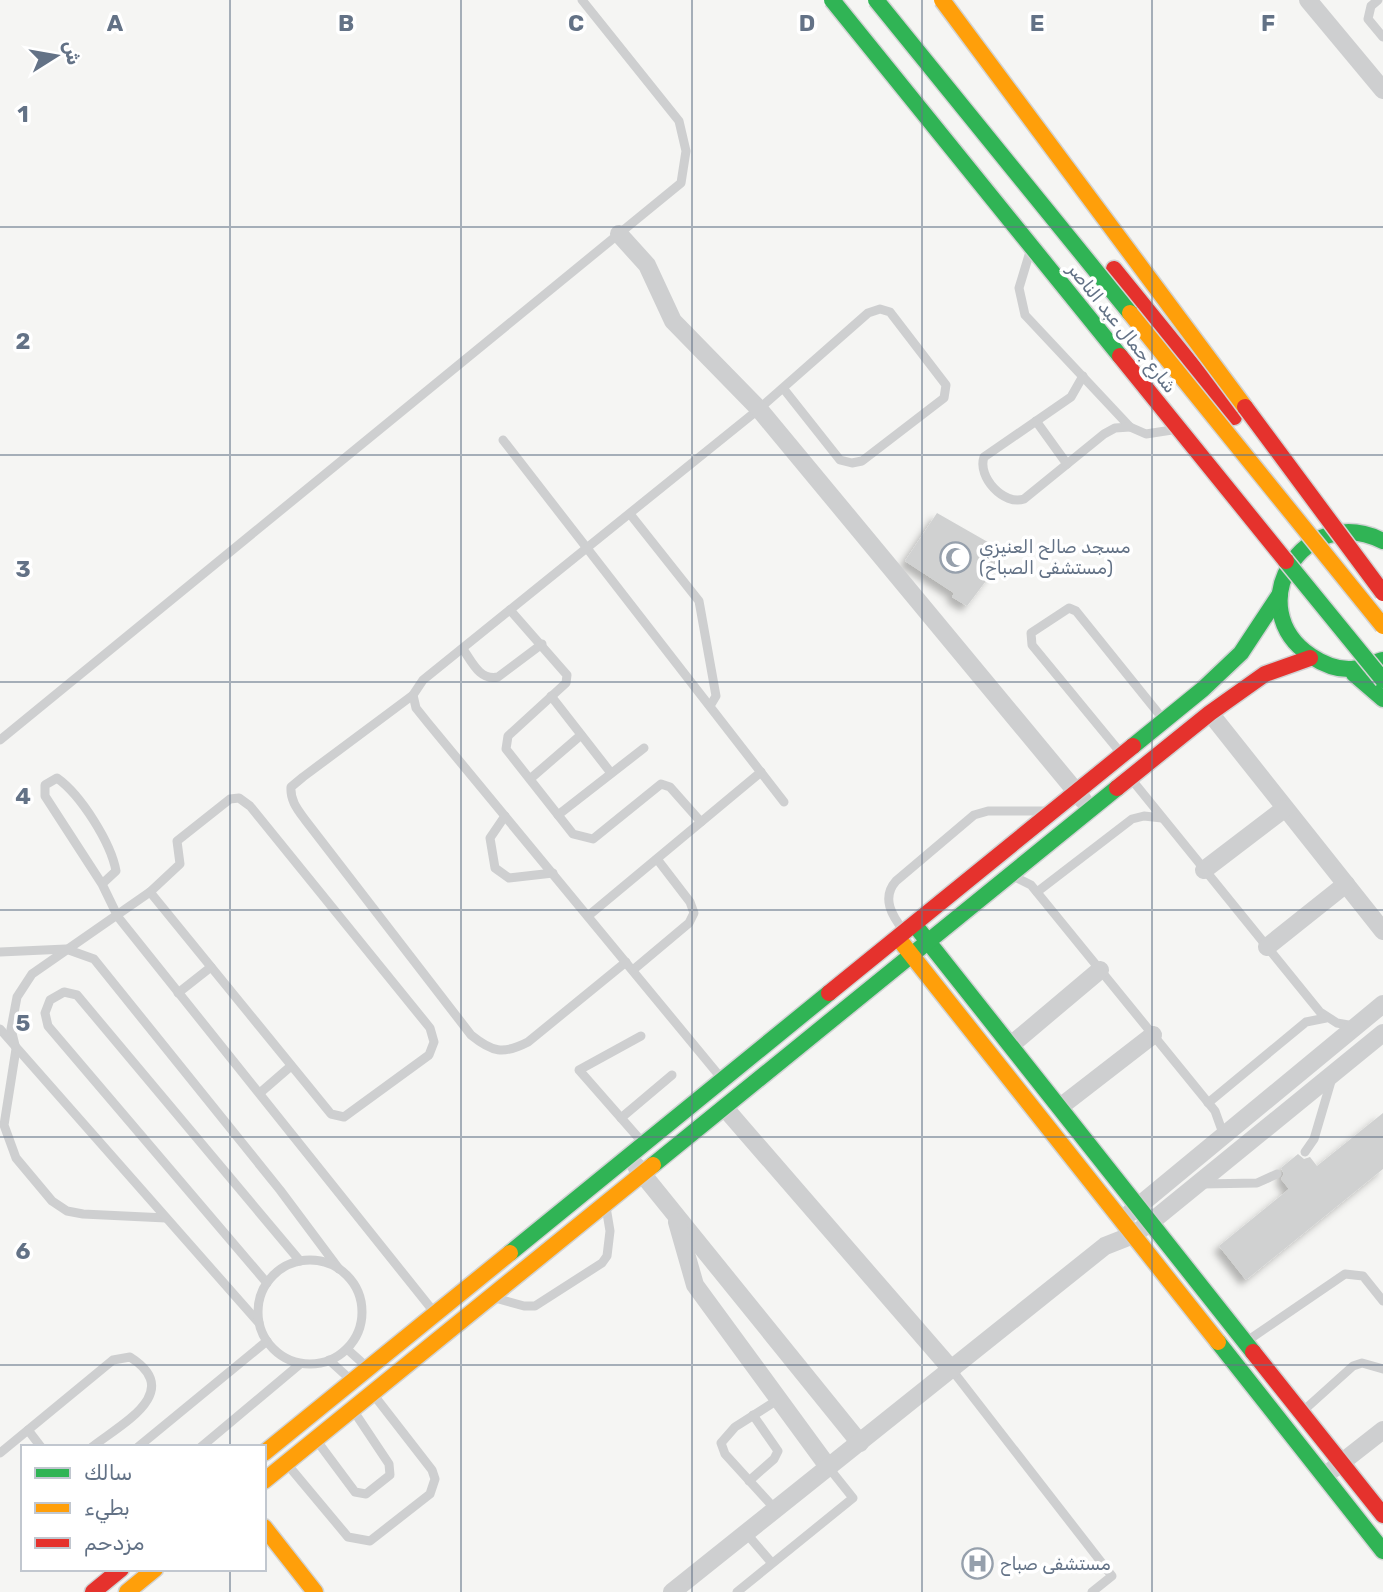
<svg xmlns="http://www.w3.org/2000/svg" width="1383" height="1592" font-family="Rubik,Vazirmatn,sans-serif">
<style>
.building{fill:#d0d1d1;filter:url(#shadow)}
.lines{fill:none;stroke-linecap:round;stroke-linejoin:round}
.fast-casing{stroke:#d1d3d4;stroke-width:19}
.slow-casing{stroke:#d1d3d4;stroke-width:19}
.jam-casing{stroke:#d1d3d4;stroke-width:19}
.lane{stroke:#cecfd0;stroke-width:9}
.street{stroke:#cecfd0;stroke-width:18}
.fast{stroke:#30b455;stroke-width:16}
.slow{stroke:#ff9f0a;stroke-width:16}
.jam{stroke:#e5322d;stroke-width:16}
.fast-bridge-casing{stroke:#d2d3d3;stroke-width:19;stroke-linecap:butt}
.slow-bridge-casing{stroke:#d2d3d3;stroke-width:19;stroke-linecap:butt}
.jam-bridge-casing{stroke:#d2d3d3;stroke-width:19;stroke-linecap:butt}
.fast-bridge{stroke:#30b455;stroke-width:16}
.slow-bridge{stroke:#ff9f0a;stroke-width:16}
.jam-bridge{stroke:#e5322d;stroke-width:16}
.grid{fill:none;stroke:#637286;stroke-width:2;stroke-opacity:0.55}
.labels{text-anchor:middle;dominant-baseline:central;stroke-width:7;stroke-linejoin:round;paint-order:stroke}
.street-label{font-size:18px;fill:#637286;stroke:#fff}
.poi-label{font-size:18px;fill:#637286;stroke:#fff;text-anchor:start}
.grid-label{font-size:23px;text-anchor:middle;font-weight:bold;fill:#637286;stroke:#fff;stroke-width:7;stroke-linejoin:round;paint-order:stroke}
</style>
<defs>
<filter id="shadow"><feDropShadow dx="-5.5" dy="5.5" stdDeviation="3.5" flood-color="#0004"/></filter>
</defs>
<rect width="100%" height="100%" fill="#f5f5f3"/>
<g class="building">
<path d="M937,513L1007,553L967,606L952,597L954,593L905,561Z"/>
<path d="M1383,1113V1169L1246,1280L1219,1246L1289,1189L1281,1179L1284,1174L1281,1168L1298,1154L1304,1159L1310,1157L1317,1166Z"/>
</g>
<g class="lines">
<defs>
<g id="fast">
<path d="M1383,541C1303,501 1239,608 1311,656C1323,664 1337,670 1352,669C1362,668 1373,663 1383,660"/>
<path d="M1354,674L1383,699"/>
<path d="M1133,746L1203,689L1241,653L1280,594"/>
<path d="M918,929L1253,1352"/>
<path d="M653,1165L1117,788"/>
<path d="M510,1253L829,993"/>
<path d="M1218,1342L1383,1551"/>
</g>
<g id="slow">
<path d="M902,943L1218,1342"/>
<path d="M264,1453L510,1253"/>
<path d="M264,1481L653,1165"/>
<path d="M264,1527L315,1592"/>
<path d="M127,1592L155,1569"/>
</g>
<g id="jam">
<path d="M1114,269L1234,417"/>
<path d="M1117,788L1210,713L1265,674L1310,658"/>
<path d="M829,993L1133,746"/>
<path d="M1253,1352L1383,1515"/>
<path d="M93,1592L121,1569"/>
</g>
</defs>
<use href="#fast" class="fast-casing"/>
<use href="#slow" class="slow-casing"/>
<use href="#jam" class="jam-casing"/>
<g class="lane">
<path d="M1378,0L1371,6L1368,19L1383,37"/>
<path d="M1029,255L1019,288L1025,315L1130,427L1146,434L1172,430"/>
<path d="M1083,376L1071,397L984,457C977,477 1004,506 1024,499L1104,434L1115,428L1130,427"/>
<path d="M1036,421L1067,464"/>
<path d="M503,440L784,802"/>
<path d="M630,514L699,601L716,696L710,706"/>
<path d="M510,610L567,675L566,683L508,736L506,749L573,834L593,839L661,784L670,787L701,822"/>
<path d="M463,649C472,662 480,681 498,677L542,644"/>
<path d="M413,695L303,777L291,787C290,801 298,810 306,821L471,1035C492,1052 503,1055 528,1042L626,962"/>
<path d="M551,696L611,773"/>
<path d="M0,740L681,183L686,151L679,121L582,0"/>
<path d="M1120,752L1032,645L1031,633L1069,608L1076,611L1163,719"/>
<path d="M530,779L581,735"/>
<path d="M1132,780L1320,1012L1337,1023L1354,1026"/>
<path d="M239,798L250,806L430,1028L434,1042L429,1055L344,1117L331,1114L150,892L180,864L177,841L230,799Z"/>
<path d="M558,815L644,748"/>
<path d="M505,816L490,838L495,868L509,878L553,873"/>
<path d="M1013,876L1031,885L1215,1111L1224,1136"/>
<path d="M102,884L116,871C111,843 81,795 57,778L45,785V796L102,884L118,917L434,1312"/>
<path d="M150,892L32,974L17,997L11,1029L16,1049L4,1125L16,1158L52,1201L67,1211L83,1214L166,1218"/>
<path d="M1037,892L1132,819L1144,816L1162,818"/>
<path d="M588,916L761,772"/>
<path d="M904,931C892,916 881,898 896,881L974,815L988,811H1043"/>
<path d="M0,952L66,949L94,959L280,1190L339,1269"/>
<path d="M633,970L689,923L694,913L690,902L657,859"/>
<path d="M178,993L211,967"/>
<path d="M0,1029L259,1323"/>
<path d="M641,1036L579,1070L643,1143"/>
<path d="M722,1079L428,723L416,708L413,695L423,680L759,409L868,313L880,309L890,312L946,385L944,398L862,461L852,463L840,460L783,388"/>
<path d="M261,1092L291,1066"/>
<path d="M1208,1103L1306,1022L1326,1018"/>
<path d="M621,1118L672,1075"/>
<path d="M1305,1152L1314,1139L1332,1078"/>
<path d="M1202,1184L1257,1183L1277,1174"/>
<circle cx="310" cy="1312" r="52"/>
<path d="M267,1283L48,1026L45,1013L50,1000L64,992L77,995L300,1261"/>
<path d="M495,1298L524,1306H535L602,1263L607,1256L610,1231L606,1207"/>
<path d="M1247,1341L1345,1274L1363,1276L1383,1301"/>
<path d="M347,1349L367,1367"/>
<path d="M329,1360L351,1380"/>
<path d="M952,1370L1112,1576L1092,1592"/>
<path d="M1303,1411L1353,1366L1362,1363L1383,1369"/>
<path d="M28,1430L41,1447"/>
<path d="M317,1441L355,1492L366,1494L390,1475L389,1464L353,1410"/>
<path d="M138,1447L267,1341"/>
<path d="M201,1447L300,1364"/>
<path d="M0,1453L113,1360L130,1357C185,1392 121,1424 92,1447"/>
<path d="M287,1464L348,1537L370,1541L430,1494L435,1479L432,1470L373,1394"/>
<path d="M749,1481L774,1459L778,1451L753,1415"/>
<path d="M776,1510L725,1454L721,1443L735,1427L779,1399"/>
<path d="M746,1533L771,1562"/>
<path d="M737,1592L853,1498L829,1468"/>
</g>
<g class="street">
<path d="M1308,0L1383,90"/>
<path d="M619,234L647,265L673,321L759,409L1083,800"/>
<path d="M1210,713L1383,931"/>
<path d="M1204,870L1284,809"/>
<path d="M1267,947L1346,884"/>
<path d="M1011,1045L1100,970"/>
<path d="M724,1107L952,1370"/>
<path d="M1060,1107L1153,1035"/>
<path d="M636,1166L860,1443"/>
<path d="M1130,1213L1383,1004"/>
<path d="M677,1222L695,1285L829,1468"/>
<path d="M1332,1470L1383,1430"/>
<path d="M672,1592L1105,1246L1133,1235L1151,1222L1383,1033"/>
</g>
<use href="#fast" class="fast"/>
<use href="#slow" class="slow"/>
<use href="#jam" class="jam"/>
<defs>
<g id="fast-bridge">
<path d="M832,0L1120,356"/>
<path d="M876,0L1130,313"/>
<path d="M1286,561L1383,680"/>
</g>
<g id="slow-bridge">
<path d="M942,0L1245,407"/>
<path d="M1130,313L1383,626"/>
</g>
<g id="jam-bridge">
<path d="M1120,356L1286,561"/>
<path d="M1245,407L1383,593"/>
</g>
</defs>
<use href="#fast-bridge" class="fast-bridge-casing"/>
<use href="#slow-bridge" class="slow-bridge-casing"/>
<use href="#jam-bridge" class="jam-bridge-casing"/>
<use href="#fast-bridge" class="fast-bridge"/>
<use href="#slow-bridge" class="slow-bridge"/>
<use href="#jam-bridge" class="jam-bridge"/>
</g>
<path class="grid" d="M230,0V1447M461,0V1592M692,0V1592M922,0V1592M1152,0V1592M0,227H1383M0,455H1383M0,682H1383M0,910H1383M0,1137H1383M0,1365H1383M230,1569V1592"/>
<defs>
<symbol id="mosque-ring" viewBox="-11 -11 22 22"><circle r="9.5" fill="#fff" stroke="#96a0ac" stroke-width="1.5"/><path d="M3.5-4.9A6 6 0 1 0 3.5 4.9A5 5 0 1 1 3.5-4.9Z" fill="#96a0ac"/></symbol>
<symbol id="hospital-ring" viewBox="-11 -11 22 22"><circle r="9.5" fill="#fff" stroke="#96a0ac" stroke-width="1.5"/><path d="M-5-5h3v3.5h4V-5h3V5h-3V1.5h-4V5h-3Z" fill="#96a0ac"/></symbol>
</defs>
<g fill-rule="evenodd">
<use href="#mosque-ring" x="938" y="540" width="35" height="35"/>
<use href="#hospital-ring" x="960" y="1546" width="35" height="35"/>
</g>
<g class="labels">
<g class="street-label">
<text transform="translate(1122 328) rotate(51)">شارع جمال عبد الناصر</text>
</g>
<g class="poi-label">
<text x="979" y="547">مسجد صالح العنيزي<tspan x="979" dy="21">(مستشفى الصباح)</tspan></text>
<text x="1000" y="1564">مستشفى صباح</text>
</g>
</g>
<g class="grid-label">
<text x="115" y="31">A</text>
<text x="346" y="31">B</text>
<text x="576" y="31">C</text>
<text x="807" y="31">D</text>
<text x="1037" y="31">E</text>
<text x="1268" y="31">F</text>
<text x="23" y="122">1</text>
<text x="23" y="349">2</text>
<text x="23" y="577">3</text>
<text x="23" y="804">4</text>
<text x="23" y="1031">5</text>
<text x="23" y="1259">6</text>
</g>
<rect x="21" y="1445" width="245" height="126" fill="#ffffff" stroke="#c1c7cf" stroke-width="2"/>
<rect x="35" y="1468" width="35" height="10" fill="#30b455" stroke="#c1c7cf" stroke-width="2"/>
<text x="84" y="1480" font-size="21" fill="#637286">سالك</text>
<rect x="35" y="1503" width="35" height="10" fill="#ff9f0a" stroke="#c1c7cf" stroke-width="2"/>
<text x="84" y="1515" font-size="21" fill="#637286">بطيء</text>
<rect x="35" y="1538" width="35" height="10" fill="#e5322d" stroke="#c1c7cf" stroke-width="2"/>
<text x="84" y="1550" font-size="21" fill="#637286">مزدحم</text>
<g transform="translate(56 56) rotate(79)" stroke="#ffffff" stroke-width="5" paint-order="stroke">
<path d="M0-5L12 26L0 18L-12 26Z" fill="#637286"/>
<text y="-10" font-size="19" font-weight="bold" text-anchor="middle" fill="#637286">ش</text>
</g>
</svg>
